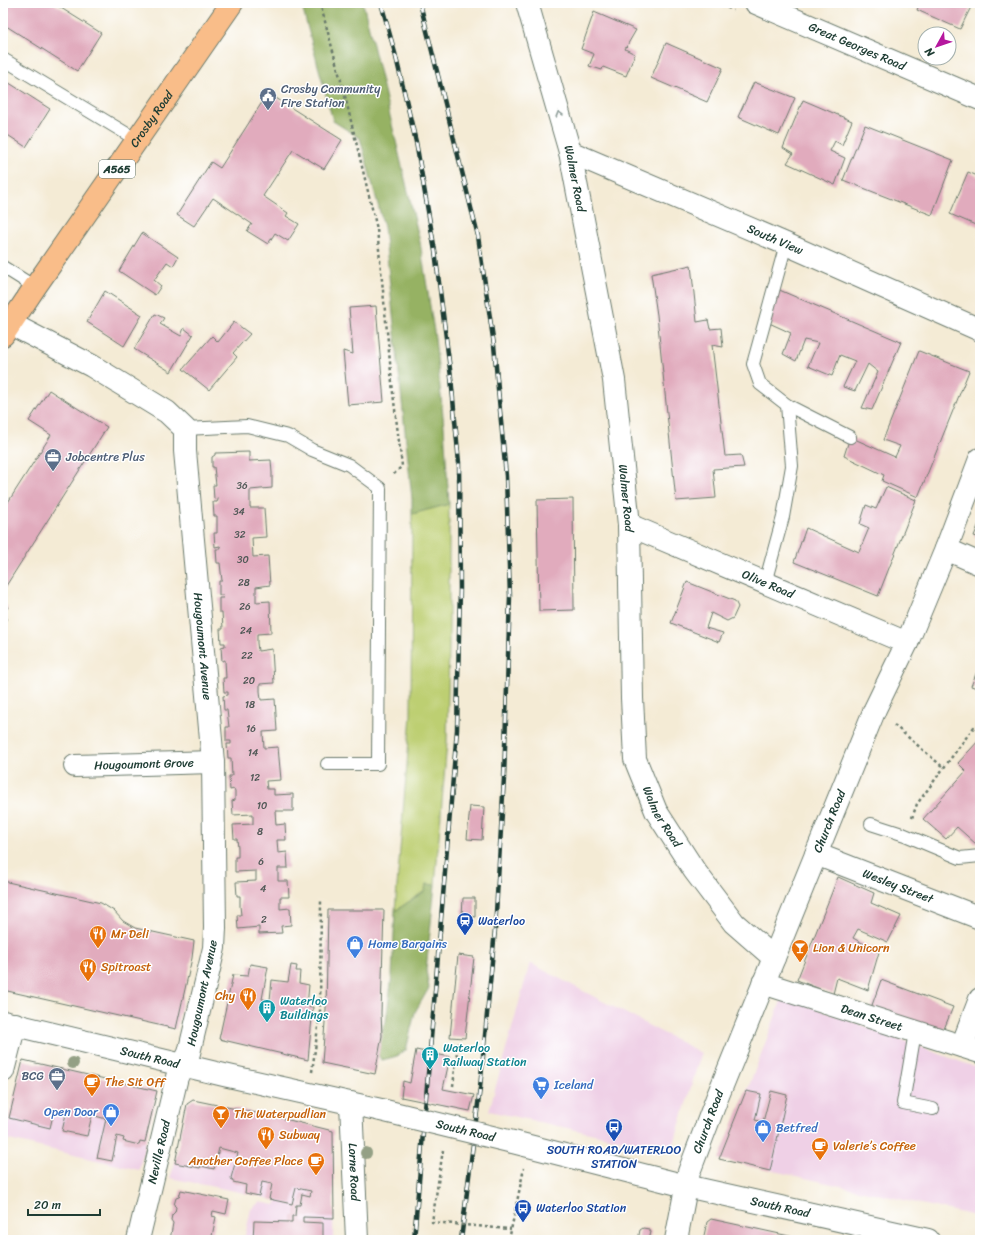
<svg xmlns="http://www.w3.org/2000/svg" width="983" height="1243" font-family="Sriracha,sans-serif">
<style>
.built{fill:#efd0e6}
.green{fill:#bdcf72;stroke:#6e8653}
.forest{fill:#96b264;stroke:#5a784c}
.building{fill:#e1abbd}
.lines{fill:none;stroke-linecap:round;stroke-linejoin:round}
.service-casing{stroke:#6a7a6c;stroke-width:14}
.minor-casing{stroke:#6a7a6c;stroke-width:24}
.tertiary-casing{stroke:#6a7a6c;stroke-width:24}
.trunk-casing{stroke:#6a7a6c;stroke-width:24}
.path{stroke:#6a7a6c;stroke-width:2.5;stroke-dasharray:3 3;stroke-linecap:butt}
.service{stroke:#fff;stroke-width:12}
.minor{stroke:#fff;stroke-width:22}
.tertiary{stroke:#fff;stroke-width:22}
.trunk{stroke:#f9bd89;stroke-width:22}
.rail-casing{stroke:#1f3d34;stroke-width:4.5}
.rail{stroke:#fff;stroke-width:3;stroke-dasharray:9;stroke-linecap:butt}
.tertiary-bridge-casing{stroke:#6a7a6c;stroke-width:24;stroke-linecap:butt}
.path-bridge{stroke:#6a7a6c;stroke-width:2.5;stroke-dasharray:3 3;stroke-linecap:butt}
.tertiary-bridge{stroke:#fff;stroke-width:22}
.tree{fill:#94a085}
.oneway{stroke:#8f9e9a}
.labels{text-anchor:middle;dominant-baseline:central;stroke-width:3;stroke-linejoin:round;paint-order:stroke}
.number-label{font-size:10px;fill:#505856}
.shield{fill:#fff;stroke:#627771;stroke-width:1}
.shield-label{font-size:11px;font-weight:bold;fill:#1f3d34}
.street-label{font-size:12px;fill:#1f3d34;stroke:#fff}
.service-label{font-size:12px;fill:#4e5e75;stroke:#fff;text-anchor:start}
.transit-label{font-size:12px;fill:#164399;stroke:#fff;text-anchor:start}
.food-label{font-size:12px;fill:#c56008;stroke:#fff;text-anchor:start}
.shop-label{font-size:12px;fill:#366cbe;stroke:#fff;text-anchor:start}
.culture-label{font-size:12px;fill:#0d838f;stroke:#fff;text-anchor:start}
</style>
<rect width="100%" height="100%" fill="#fff"/>
<filter id="ink" filterUnits="userSpaceOnUse"><feTurbulence type="fractalNoise" baseFrequency=".025" numOctaves="2"/><feDisplacementMap in="SourceGraphic" scale="8" xChannelSelector="R" yChannelSelector="G"/><feConvolveMatrix kernelMatrix="1 2 1 2 8 2 1 2 1" color-interpolation-filters="sRGB"/></filter>
<filter id="wash" filterUnits="userSpaceOnUse"><feTurbulence type="fractalNoise" baseFrequency=".012" numOctaves="4" result="noise"/><feDisplacementMap in="SourceGraphic" scale="16" xChannelSelector="R" yChannelSelector="G"/><feGaussianBlur stdDeviation="0.9" result="paint"/><feColorMatrix in="noise" values="0 0 0 0 0 0 0 0 0 0 0 0 0 0 0 0 0 1.4 0 .05"/><feComposite in="paint" operator="in"/></filter>
<g filter="url(#wash)">
<rect width="100%" height="100%" fill="#f4ebd5"/>
<g class="built">
<path d="M530,963L701,1053L672,1151L489,1111Z"/>
<path d="M783,996L980,1069V1217L719,1159L749,1086Z"/>
<path d="M23,1060L157,1091L139,1170L5,1139Z"/>
<path d="M193,1100L285,1119L333,1131L334,1181L333,1240H244L251,1209L260,1202L275,1205L277,1201L259,1196L170,1178L175,1163L187,1104Z"/>
</g>
<path class="green" d="M449,504V645L447,742L435,885L426,884L425,891L395,911L411,715L412,514Z"/>
<g class="forest">
<path d="M301,3H363L420,242L435,338L444,426L449,504L412,514V499L384,227L360,138L333,121Z"/>
<path d="M426,884L435,885L426,970L429,988L415,1012L406,1050L397,1056L382,1060L373,1050L386,1022L392,976L395,911L425,891Z"/>
</g>
<g id="blocks">
<g class="building">
<path d="M3,3H53L101,33L77,71L3,24Z"/>
<path d="M920,3H973L960,29L917,10Z"/>
<path d="M594,12L636,30L625,49L635,54L626,76L603,67L602,70L589,66L594,54L581,49Z"/>
<path d="M666,43L723,68L707,102L651,78Z"/>
<path d="M3,79L50,109L26,147L3,132Z"/>
<path d="M754,82L795,98L779,135L738,117Z"/>
<path d="M268,93L342,140L324,169L293,150L263,196L288,213L286,216L299,224L288,241L275,233L268,244L247,231L252,224L213,198L194,226L177,215L211,162L220,168Z"/>
<path d="M803,100L852,121L842,145L835,141L830,151L845,158L835,185L787,163L793,154L783,148Z"/>
<path d="M865,125L953,160L932,215L843,180Z"/>
<path d="M968,172L980,177V227L950,214Z"/>
<path d="M142,233L178,257L173,266L167,262L154,280L161,286L155,295L119,271Z"/>
<path d="M691,265L697,322L708,320L710,329L721,328L723,347L712,345L725,456L741,455L744,467L713,469L716,498L676,501L657,315L651,274Z"/>
<path d="M777,289L901,342L872,410L862,408L878,372L868,364L855,391L843,387L855,361L840,355L832,376L808,366L818,343L804,340L796,361L783,354L791,333L767,322Z"/>
<path d="M105,291L142,315L124,346L87,322Z"/>
<path d="M376,306L384,402L348,405L343,351L353,354L349,308Z"/>
<path d="M155,314L164,318L160,324L181,336L184,328L193,335L171,372L134,349Z"/>
<path d="M234,322L250,334L233,353L237,357L209,390L183,369L212,336L218,342Z"/>
<path d="M919,351L969,371L918,497L882,481L884,475L844,456L850,437L895,457L900,446L883,440Z"/>
<path d="M49,390L107,427L4,589L3,588V510L51,435L29,421Z"/>
<path d="M249,452V461L271,460L272,473V488L250,490V508H264L266,537L252,538L253,557L268,556L270,585L256,587V602L270,601L271,633L257,634V643L258,651L272,649L274,683L260,684V691L261,700L275,699L277,731L263,732L264,748L278,747L281,780L266,781L267,789H274V795L293,794V811H275L276,825L285,824L286,840H277L278,853L287,852L288,868H278V881H288L289,897H280V909L290,908L291,925L281,926L282,933L259,934V927L238,929L237,915H241L240,906V896H237L236,882L256,881V871L235,872V857H238V848L237,839H234L233,825L253,824V814L233,815L232,801L235,800V791L234,789L230,790L229,776H232L231,758H228L227,744H231V741H226V727H229L227,710H224L223,696L228,695V692H224L223,678H226L225,660L222,661L221,647L225,646V643H221L220,629H223L222,612H219V598H223L224,595H219V581H222L220,563H217L216,549H221V548L220,546L215,547L214,533H217V516H214L213,502H217L218,500V498L214,499L213,485H216L214,467H212V457L215,455V453Z"/>
<path d="M886,487L916,500L878,596L794,562L806,528L859,552L869,528L860,524L866,505L876,509Z"/>
<path d="M573,499L574,610L539,611L537,500Z"/>
<path d="M980,521V538L974,536Z"/>
<path d="M687,582L735,601L738,607L733,618L727,621L711,613L706,628L723,633L719,642L671,623Z"/>
<path d="M3,604L8,607L3,615L7,618L3,625Z"/>
<path d="M980,664V689L971,686Z"/>
<path d="M980,739V839L976,844L957,827L946,839L923,819L966,771L958,763Z"/>
<path d="M470,806L484,807L482,840L467,839Z"/>
<path d="M838,877L874,893L871,903L901,916L888,942L858,929L853,938L879,952L868,990L837,978L833,994L797,980Z"/>
<path d="M3,881L101,903L114,911L123,921L135,928L194,941L192,958L176,1029L3,990Z"/>
<path d="M463,898H475V917L462,916Z"/>
<path d="M328,910H384L381,1013L382,1036L375,1074L322,1063L326,1009Z"/>
<path d="M458,955L474,957L465,1038L450,1037Z"/>
<path d="M250,964L268,967L262,999L270,1000L272,980L288,982L291,965L297,966L296,971H300L299,983L309,985L307,1006L313,1007L308,1060L219,1039L233,975L248,976Z"/>
<path d="M881,980L953,1007L942,1034L871,1008Z"/>
<path d="M416,1050L450,1057L443,1089L474,1095L470,1111L401,1097L403,1081L410,1083Z"/>
<path d="M23,1060L157,1091L145,1142L140,1141L139,1145L123,1141L124,1138L117,1136L112,1161L97,1158L106,1119L92,1115L87,1136L62,1131L66,1114L54,1111L50,1128L9,1118Z"/>
<path d="M746,1091L761,1094L755,1120L763,1122L771,1091L787,1095L770,1171L719,1159Z"/>
<path d="M193,1100L285,1119L333,1131L334,1218L303,1217V1222L323,1223V1240H253L254,1221L292,1222V1216H295L296,1205H300L302,1194L310,1196L311,1191L296,1188L292,1204L269,1199L272,1184L262,1182L259,1196L245,1193L246,1185L233,1182L231,1178L238,1153L219,1148L214,1169L201,1166L200,1168L175,1163L187,1104Z"/>
<path d="M181,1190L229,1200L226,1214L213,1211L212,1216L216,1217L212,1236L225,1240H170L173,1223L171,1220L172,1215L175,1212L176,1207L174,1205L176,1198L179,1197Z"/>
<path d="M711,1219L803,1239V1240H703L707,1222Z"/>
<path d="M643,1228L649,1229L651,1232L649,1240H638L640,1230Z"/>
</g>
</g>
</g>
<g filter="url(#ink)">
<use href="#blocks" fill-opacity="0" stroke="#6a7a6c" stroke-width="1"/>
<g class="lines">
<defs>
<g id="service">
<path d="M3,59L137,140"/>
<path d="M786,244L753,364L760,384L787,405L850,437"/>
<path d="M3,267L35,287"/>
<path d="M185,429L247,426L288,436L312,450L349,465L380,488L378,764H327"/>
<path d="M765,583L783,517L792,466L787,405"/>
<path d="M871,824L905,835L960,858L980,856"/>
<path d="M915,1032L903,1103L933,1109"/>
</g>
<g id="minor">
<path id="s1" d="M527,3L570,152L614,380L629,525L632,698L635,759L656,811L694,870L734,923L774,958"/>
<path id="s2" d="M756,3L980,99"/>
<path id="s3" d="M570,152L786,244L980,330"/>
<path id="s4" d="M11,324L92,366L167,412L185,429V451L213,762L215,928L214,948L189,1053L177,1077L138,1240"/>
<path id="s5" d="M629,525L907,643"/>
<path d="M946,549L980,564"/>
<path id="s6" d="M75,766L213,762"/>
<path id="s7" d="M816,854L980,918"/>
<path id="s8" d="M763,983L980,1052"/>
<path d="M962,1046L980,999"/>
<path d="M3,1071L15,1024"/>
<path id="s9" d="M351,1103L357,1240"/>
<path id="s10" d="M676,1240L689,1172L717,1098L875,709L907,643L946,549L980,459"/>
</g>
<g id="tertiary">
<path id="s11" d="M3,1022L224,1075L381,1110"/>
<path id="s12" d="M513,1142L686,1186L928,1240"/>
</g>
<g id="trunk">
<path id="s13" d="M3,335L35,287L232,3"/>
</g>
</defs>
<use href="#service" class="service-casing"/>
<use href="#minor" class="minor-casing"/>
<use href="#tertiary" class="tertiary-casing"/>
<use href="#trunk" class="trunk-casing"/>
<g class="path">
<path d="M320,3L344,92L377,229L393,393L402,466L393,475"/>
<path d="M716,3L733,10"/>
<path d="M894,725L944,768"/>
<path d="M912,818L917,804L974,727L980,732"/>
<path d="M312,1072L320,1012L321,899"/>
<path d="M453,1086L458,1043"/>
<path d="M497,1228L511,1229"/>
<path d="M509,1240L524,1168"/>
</g>
<use href="#service" class="service"/>
<use href="#minor" class="minor"/>
<use href="#tertiary" class="tertiary"/>
<use href="#trunk" class="trunk"/>
<defs>
<g id="rail">
<path d="M381,3L395,53L416,142L435,251L451,377L459,463L460,588L457,730L414,1240"/>
<path d="M420,3L478,236L494,345L506,476L510,596L504,778L495,930L480,1088L461,1240"/>
</g>
</defs>
<use href="#rail" class="rail-casing"/>
<use href="#rail" class="rail"/>
<defs>
<g id="tertiary-bridge">
<path id="s14" d="M381,1110L513,1142"/>
</g>
</defs>
<use href="#tertiary-bridge" class="tertiary-bridge-casing"/>
<path class="path-bridge" d="M443,1150L432,1222L497,1228"/>
<use href="#tertiary-bridge" class="tertiary-bridge"/>
</g>
<g class="tree">
<circle cx="73" cy="1063" r="6"/>
<circle cx="366" cy="1153" r="6"/>
</g>
<defs><path id="oneway-chevron" d="M-2-3.5L2.5 0L-2 3.5" fill="none" stroke-width="1.6" stroke-linecap="round" stroke-linejoin="round"/></defs>
<use class="oneway" href="#oneway-chevron" transform="translate(559 114) rotate(-106)"/>
</g>
<defs>
<symbol id="civic-pin" viewBox="-11 -11 22 30"><path d="M0 17L-7.5 6A9.5 9.5 0 1 1 7.5 6Z" fill="#5c6f8a" stroke="#fff"/><path d="M-.6-6.5H3V-4.5H.6V-3L4-1V1h2V6H-6V1h2V-1L-.6-3ZM-1.2 2.5V6h2.4V2.5Z" fill="#fff"/></symbol>
<symbol id="office-pin" viewBox="-11 -11 22 30"><path d="M0 17L-7.5 6A9.5 9.5 0 1 1 7.5 6Z" fill="#5c6f8a" stroke="#fff"/><path d="M-6-3h4V-5.5h4V-3h4V5H-6ZM-1-4.5V-3h2v-1.5ZM-6 0V1H6V0Z" fill="#fff"/></symbol>
<symbol id="station-pin" viewBox="-11 -11 22 30"><path d="M0 17L-7.5 6A9.5 9.5 0 1 1 7.5 6Z" fill="#1a4fb4" stroke="#fff"/><path d="M-3-6H3Q5-6 5-4V2Q5 4 3 4L4.5 6H3L1.5 4h-3L-3 6H-4.5L-3 4Q-5 4-5 2V-4Q-5-6-3-6ZM-3.5-4v3h7v-3ZM-3.5 1v1.5H-2V1ZM2 1v1.5H3.5V1Z" fill="#fff"/></symbol>
<symbol id="restaurant-pin" viewBox="-11 -11 22 30"><path d="M0 17L-7.5 6A9.5 9.5 0 1 1 7.5 6Z" fill="#e8710a" stroke="#fff"/><path d="M-5-6h1v4h1v-4h1v4h1v-4h1v5L-1.5 .5V6h-2V.5L-5-1ZM5-6V6H3V1.5H1.5Q1.5-4 5-6Z" fill="#fff"/></symbol>
<symbol id="shop-pin" viewBox="-11 -11 22 30"><path d="M0 17L-7.5 6A9.5 9.5 0 1 1 7.5 6Z" fill="#3f7fe0" stroke="#fff"/><path d="M-5-2.5h2.3a2.7 3.5 0 0 1 5.4 0H5L5.5 6h-11ZM-1.5-2.5h3a1.5 2.3 0 0 0-3 0Z" fill="#fff"/></symbol>
<symbol id="bar-pin" viewBox="-11 -11 22 30"><path d="M0 17L-7.5 6A9.5 9.5 0 1 1 7.5 6Z" fill="#e8710a" stroke="#fff"/><path d="M-6-5H6L.8 .8V4.5H3.5V6h-7V4.5H-.8V.8Z" fill="#fff"/></symbol>
<symbol id="building-pin" viewBox="-11 -11 22 30"><path d="M0 17L-7.5 6A9.5 9.5 0 1 1 7.5 6Z" fill="#0f9aa8" stroke="#fff"/><path d="M-4-6H4V6H1V3H-1V6H-4ZM-2.5-4.3h1.7v1.8h-1.7ZM.8-4.3h1.7v1.8H.8ZM-2.5-1h1.7V.8h-1.7ZM.8-1h1.7V.8H.8Z" fill="#fff"/></symbol>
<symbol id="cafe-pin" viewBox="-11 -11 22 30"><path d="M0 17L-7.5 6A9.5 9.5 0 1 1 7.5 6Z" fill="#e8710a" stroke="#fff"/><path d="M-5.5-4.5H6V0H3Q3 3.5 0 3.5H-2.5Q-5.5 3.5-5.5 0ZM3-3.2v2h1.7v-2ZM-6 4.5H4V6H-6Z" fill="#fff"/></symbol>
<symbol id="supermarket-pin" viewBox="-11 -11 22 30"><path d="M0 17L-7.5 6A9.5 9.5 0 1 1 7.5 6Z" fill="#3f7fe0" stroke="#fff"/><path d="M-6-5.5h2.5l.6 2H6L4.5 2H-2.5L-4.4-4H-6ZM-1.5 3.2a1.3 1.3 0 1 0 .1 0ZM3 3.2a1.3 1.3 0 1 0 .1 0Z" fill="#fff"/></symbol>
<symbol id="bus-pin" viewBox="-11 -11 22 30"><path d="M0 17L-7.5 6A9.5 9.5 0 1 1 7.5 6Z" fill="#1a4fb4" stroke="#fff"/><path d="M-5-6H5V4H4V6H2V4H-2V6H-4V4H-5ZM-3.5-4V0h7V-4ZM-3.5 1.2v1.5H-2V1.2ZM2 1.2v1.5H3.5V1.2Z" fill="#fff"/></symbol>
</defs>
<g fill-rule="evenodd">
<use href="#civic-pin" x="258" y="86" width="20" height="27"/>
<use href="#office-pin" x="43" y="447" width="20" height="27"/>
<use href="#station-pin" x="455" y="911" width="20" height="27"/>
<use href="#restaurant-pin" x="88" y="924" width="20" height="27"/>
<use href="#shop-pin" x="345" y="934" width="20" height="27"/>
<use href="#bar-pin" x="790" y="938" width="20" height="27"/>
<use href="#restaurant-pin" x="78" y="957" width="20" height="27"/>
<use href="#restaurant-pin" x="238" y="986" width="20" height="27"/>
<use href="#building-pin" x="257" y="998" width="20" height="27"/>
<use href="#building-pin" x="420" y="1045" width="20" height="27"/>
<use href="#office-pin" x="47" y="1066" width="20" height="27"/>
<use href="#cafe-pin" x="82" y="1072" width="20" height="27"/>
<use href="#supermarket-pin" x="531" y="1075" width="20" height="27"/>
<use href="#shop-pin" x="101" y="1102" width="20" height="27"/>
<use href="#bar-pin" x="211" y="1104" width="20" height="27"/>
<use href="#bus-pin" x="604" y="1117" width="20" height="27"/>
<use href="#shop-pin" x="753" y="1118" width="20" height="27"/>
<use href="#restaurant-pin" x="256" y="1125" width="20" height="27"/>
<use href="#cafe-pin" x="810" y="1136" width="20" height="27"/>
<use href="#cafe-pin" x="306" y="1151" width="20" height="27"/>
<use href="#bus-pin" x="513" y="1198" width="20" height="27"/>
</g>
<g class="labels">
<g class="number-label">
<text x="242" y="486">36</text>
<text x="239" y="512">34</text>
<text x="240" y="535">32</text>
<text x="243" y="560">30</text>
<text x="244" y="583">28</text>
<text x="245" y="607">26</text>
<text x="246" y="631">24</text>
<text x="247" y="656">22</text>
<text x="249" y="681">20</text>
<text x="250" y="705">18</text>
<text x="251" y="729">16</text>
<text x="253" y="753">14</text>
<text x="255" y="778">12</text>
<text x="262" y="806">10</text>
<text x="260" y="832">8</text>
<text x="261" y="862">6</text>
<text x="263" y="889">4</text>
<text x="264" y="920">2</text>
</g>
<rect class="shield" x="99" y="160" width="36" height="18" rx="3"/>
<g class="shield-label">
<text x="117" y="169">A565</text>
</g>
<g class="street-label">
<text stroke="none"><textPath href="#s2" startOffset="110">Great Georges Road</textPath></text>
<text stroke="none"><textPath href="#s13" startOffset="262">Crosby Road</textPath></text>
<text stroke="none"><textPath href="#s1" startOffset="182">Walmer Road</textPath></text>
<text stroke="none"><textPath href="#s3" startOffset="223">South View</textPath></text>
<text stroke="none"><textPath href="#s1" startOffset="506">Walmer Road</textPath></text>
<text stroke="none"><textPath href="#s5" startOffset="151">Olive Road</textPath></text>
<text stroke="none"><textPath href="#s4" startOffset="422">Hougoumont Avenue</textPath></text>
<text stroke="none"><textPath href="#s6" startOffset="69">Hougoumont Grove</textPath></text>
<text stroke="none"><textPath href="#s1" startOffset="831">Walmer Road</textPath></text>
<text stroke="none"><textPath href="#s10" startOffset="447">Church Road</textPath></text>
<text stroke="none"><textPath href="#s7" startOffset="88">Wesley Street</textPath></text>
<text transform="translate(202 993) rotate(-78)">Hougoumont Avenue</text>
<text stroke="none"><textPath href="#s8" startOffset="114">Dean Street</textPath></text>
<text stroke="none"><textPath href="#s11" startOffset="151">South Road</textPath></text>
<text stroke="none"><textPath href="#s10" startOffset="123">Church Road</textPath></text>
<text stroke="none"><textPath href="#s14" startOffset="87">South Road</textPath></text>
<text transform="translate(159 1152) rotate(-77)">Neville Road</text>
<text stroke="none"><textPath href="#s9" startOffset="69">Lorne Road</textPath></text>
<text stroke="none"><textPath href="#s12" startOffset="275">South Road</textPath></text>
</g>
<g class="service-label">
<text x="281" y="89">Crosby Community<tspan x="281" dy="14">Fire Station</tspan></text>
<text x="66" y="457">Jobcentre Plus</text>
<text x="44" y="1076" text-anchor="end">BCG</text>
</g>
<g class="transit-label">
<text x="478" y="921">Waterloo</text>
<text x="614" y="1150" text-anchor="middle">SOUTH ROAD/WATERLOO<tspan x="614" dy="14">STATION</tspan></text>
<text x="536" y="1208">Waterloo Station</text>
</g>
<g class="food-label">
<text x="111" y="934">Mr Deli</text>
<text x="813" y="948">Lion &amp; Unicorn</text>
<text x="101" y="967">Spitroast</text>
<text x="235" y="996" text-anchor="end">Chy</text>
<text x="105" y="1082">The Sit Off</text>
<text x="234" y="1114">The Waterpudlian</text>
<text x="279" y="1135">Subway</text>
<text x="833" y="1146">Valerie’s Coffee</text>
<text x="303" y="1161" text-anchor="end">Another Coffee Place</text>
</g>
<g class="shop-label">
<text x="368" y="944">Home Bargains</text>
<text x="554" y="1085">Iceland</text>
<text x="98" y="1112" text-anchor="end">Open Door</text>
<text x="776" y="1128">Betfred</text>
</g>
<g class="culture-label">
<text x="280" y="1001">Waterloo<tspan x="280" dy="14">Buildings</tspan></text>
<text x="443" y="1048">Waterloo<tspan x="443" dy="14">Railway Station</tspan></text>
</g>
</g>
<rect width="983" height="1243" fill="none" stroke="#fff" stroke-width="16"/>
<g transform="translate(937 46) rotate(230)"><circle r="19" fill="#ffffff" stroke="#a5b1ae"/>
<path d="M0-3L7 15L0 10L-7 15Z" fill="#b5179e"/>
<text y="-6" font-size="11" font-weight="bold" text-anchor="middle" fill="#1f3d34">N</text>
</g>
<path d="M28 1209v6h72v-6" fill="none" stroke="#1f3d34" stroke-width="2"/>
<text x="34" y="1209" font-size="12" fill="#1f3d34" stroke="#ffffff" stroke-width="3" paint-order="stroke">20 m</text>
</svg>
